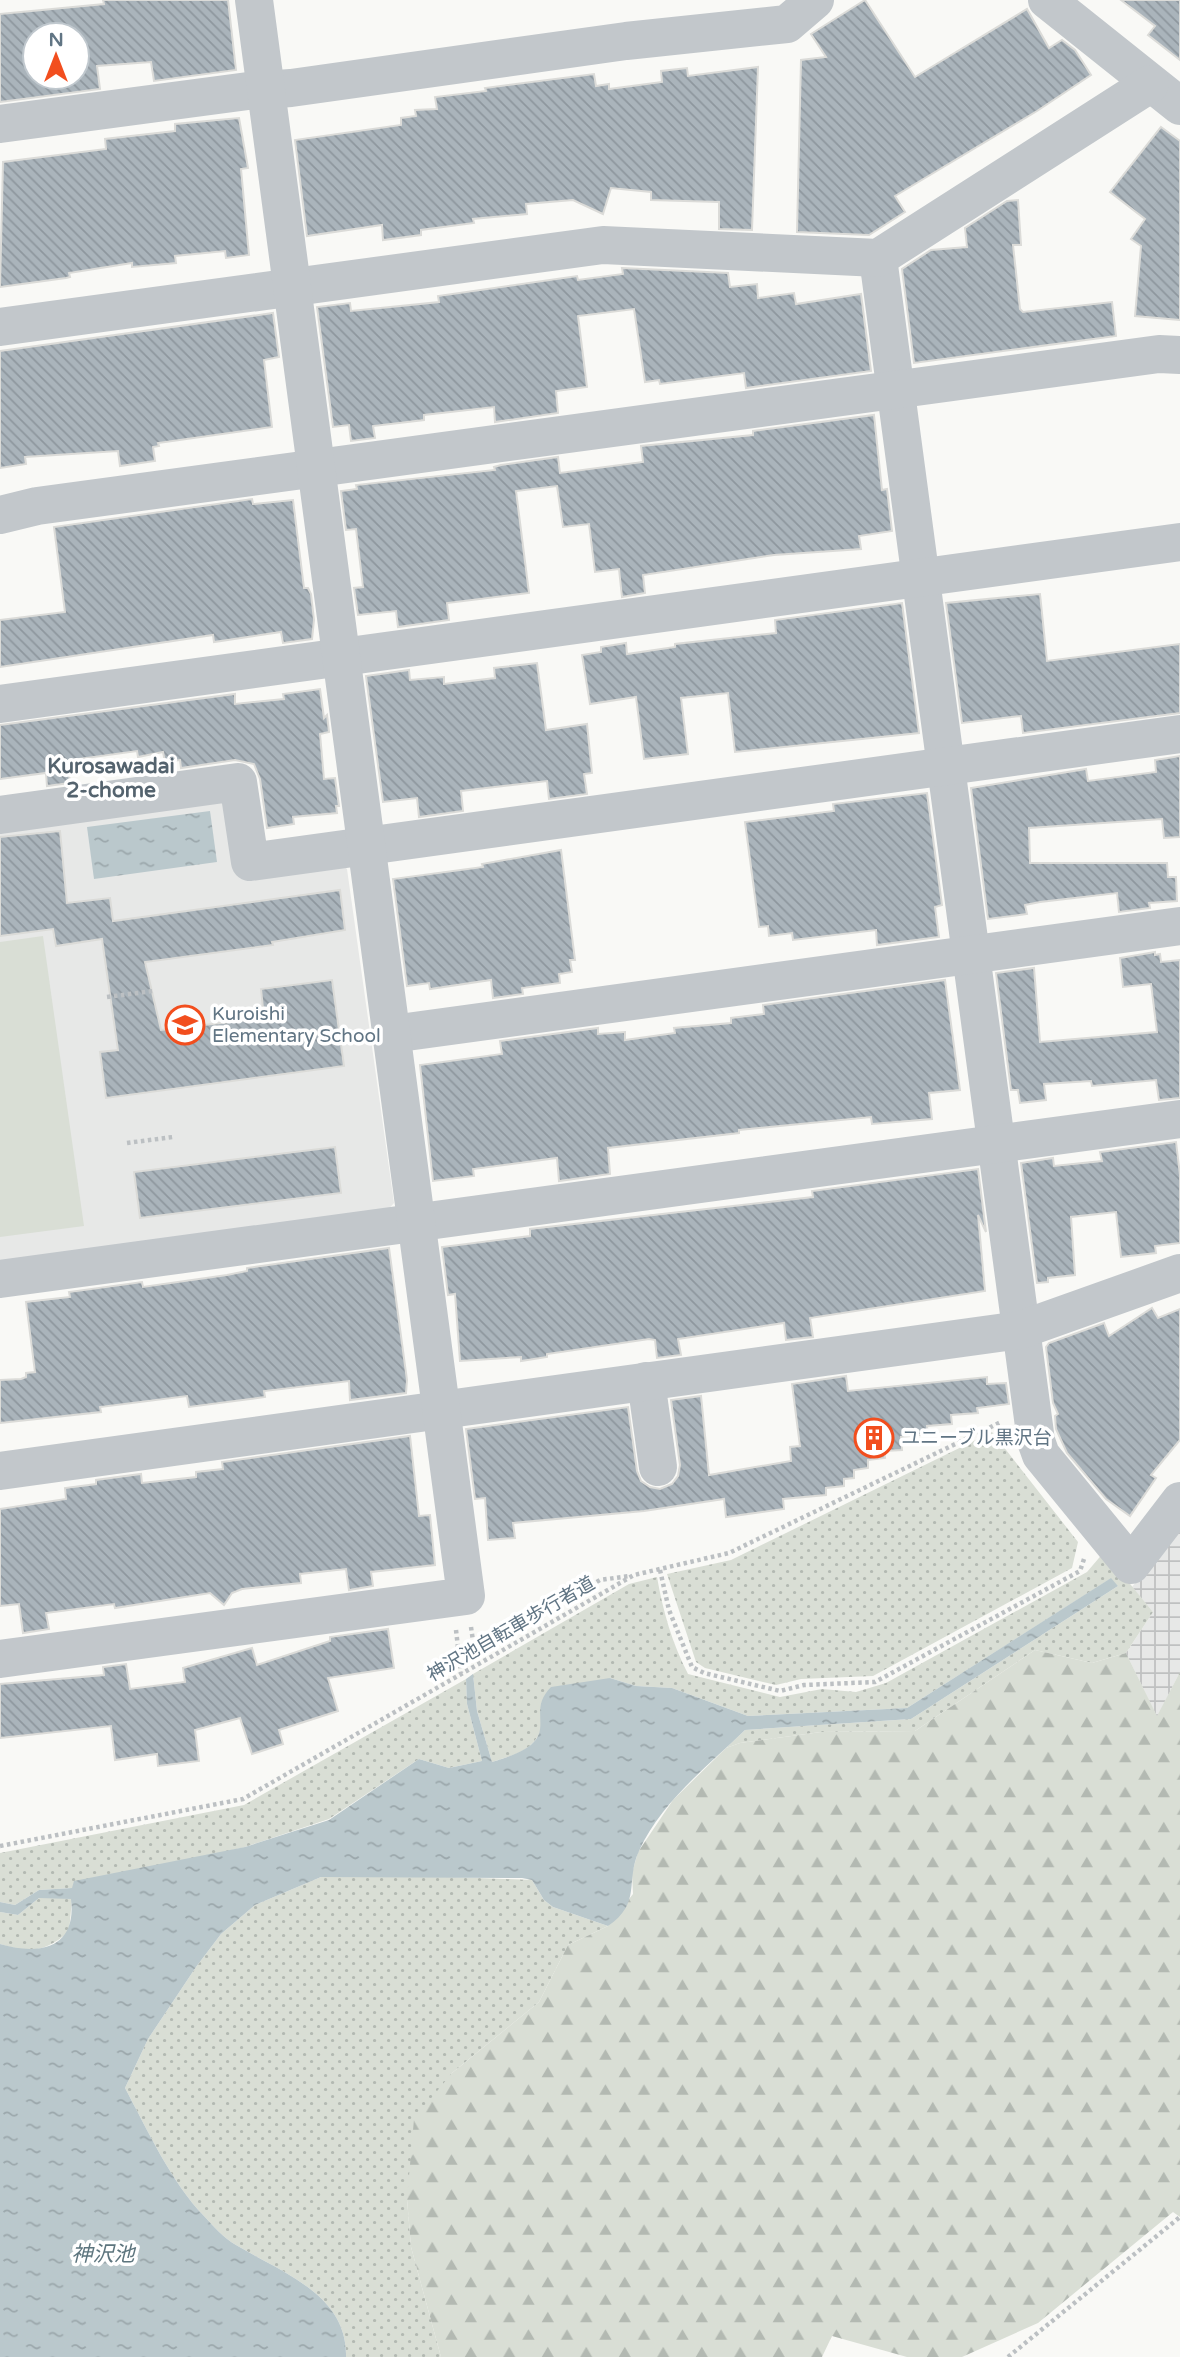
<svg xmlns="http://www.w3.org/2000/svg" width="1180" height="2357" font-family="'Varela Round','Noto Sans JP',sans-serif">
<style>
.built{fill:#e7e8e7}
.industrial{fill:url(#industrial-grid)}
.grass{fill:url(#grass-dots)}
.forest{fill:url(#forest-firs)}
.pitch{fill:#d9ded5}
.water{fill:url(#water-ripples)}
.building{fill:url(#building-back-hatch);stroke:#dbdbd8;stroke-width:2;fill-rule:evenodd}
.lines{fill:none;stroke-linecap:round;stroke-linejoin:round}
.path{stroke:#bcc0c3;stroke-width:4.5;stroke-dasharray:3.5 3.5;stroke-linecap:butt}
.minor{stroke:#c2c7cb;stroke-width:38}
.labels{text-anchor:middle;dominant-baseline:central;stroke-width:7;stroke-linejoin:round;paint-order:stroke}
.poi-label{font-size:19px;fill:#617584;stroke:#fff;text-anchor:start}
.street-label{font-size:19px;fill:#617584;stroke:#fff}
.neighbourhood-label{font-size:21px;font-weight:bold;fill:#54636e;stroke:#fff}
.water-label{font-size:21px;font-style:italic;fill:#5d757e;stroke:#fff}
</style>
<defs>
<pattern id="industrial-grid" width="8" height="8" patternUnits="userSpaceOnUse" patternTransform="scale(1.75)"><rect width="8" height="8" fill="#e7e8e7"/><path d="M0 4h8M4 0v8" fill="none" stroke="#bfc1c1"/></pattern>
<pattern id="grass-dots" width="8" height="8" patternUnits="userSpaceOnUse" patternTransform="scale(1.75)"><rect width="8" height="8" fill="#d9ded5"/><path d="M2 2h.1M6 6h.1" fill="none" stroke="#b3b9b2" stroke-width="1.8" stroke-linecap="round"/></pattern>
<pattern id="forest-firs" width="22" height="20" patternUnits="userSpaceOnUse" patternTransform="scale(1.75)"><rect width="22" height="20" fill="#d9ded5"/><path d="M5 1l3.5 6h-7zM16 11l3.5 6h-7z" fill="#b3b9b2"/></pattern>
<pattern id="water-ripples" width="26" height="14" patternUnits="userSpaceOnUse" patternTransform="scale(1.75)"><rect width="26" height="14" fill="#bac8cc"/><path d="M2 4q2-2 4 0t4 0M15 11q2-2 4 0t4 0" fill="none" stroke="#9ba7ab"/></pattern>
<pattern id="building-back-hatch" width="6" height="6" patternUnits="userSpaceOnUse" patternTransform="scale(1.75)"><rect width="6" height="6" fill="#aab4bb"/><path d="M-1 5l2 2M0 0l6 6M5-1l2 2" fill="none" stroke="#8e979e"/></pattern>
</defs>
<rect width="100%" height="100%" fill="#f9f9f6"/>
<path class="built" d="M215,795L227,804L239,874L338,861L347,869L394,1203L383,1215L0,1267V825Z"/>
<path class="industrial" d="M1180,1525V1672L1157,1717L1126,1653L1153,1612L1132,1587Z"/>
<g class="grass">
<path d="M992,1432L1078,1542L1072,1568L873,1676L801,1679L776,1685L705,1668L696,1662L667,1574L731,1560Z"/>
<path d="M1104,1552L1153,1612L1126,1653L1092,1663L1035,1650L915,1731L821,1732L740,1743L726,1748L745,1730L911,1719L1118,1586L1110,1579L907,1708L748,1716L672,1688L636,1686L610,1678L541,1730C532,1752 513,1755 492,1762L477,1711L473,1674L629,1584L657,1577C663,1611 672,1643 688,1674L780,1697L822,1689L856,1692L886,1683L1087,1572Z"/>
<path d="M466,1679L467,1704L482,1761L449,1768L419,1759L329,1819L245,1847L72,1888L39,1890L15,1905L0,1902V1853L244,1805Z"/>
<path d="M425,1876L532,1880L544,1900L553,1907L608,1926L568,1945L539,2002L452,2073L407,2199L411,2247L441,2357H346C348,2294 279,2271 236,2245C224,2238 213,2226 204,2216C171,2182 147,2129 125,2088L148,2039L196,1967L221,1934L255,1905L321,1877Z"/>
<path d="M56,1897L72,1899L69,1932C44,1952 31,1954 0,1944V1912L18,1915L39,1898Z"/>
</g>
<path class="forest" d="M1035,1650L1092,1663L1126,1653L1157,1716L1180,1672V2217L1173,2212L1038,2323L962,2357H907L832,2336L822,2357H441L411,2247L407,2199L414,2119L452,2073L539,2002L568,1945L608,1926L633,1894L632,1873L638,1852L673,1800L726,1748L740,1743L821,1732L915,1731Z"/>
<path class="pitch" d="M43,936L84,1226L0,1237V942Z"/>
<g class="water">
<path d="M210,811L217,862L94,879L87,827Z"/>
<path d="M1111,1578L1118,1586L911,1719L745,1730C708,1766 661,1802 639,1851C625,1881 642,1903 608,1926L553,1907L544,1900L532,1880L522,1878L321,1877L255,1905L221,1934L196,1967L148,2039L125,2088C147,2129 171,2182 204,2216C213,2226 224,2238 236,2245C279,2271 348,2294 346,2357H0V1944C40,1956 77,1948 71,1899L39,1898L18,1915L0,1912V1902L15,1905L39,1890L72,1888L74,1881L245,1847L329,1820L419,1759L449,1768L482,1761L467,1704L466,1679L473,1674L477,1711L492,1762C572,1739 521,1717 551,1687L610,1678L636,1686L672,1688L748,1716L907,1708Z"/>
</g>
<g class="building">
<path d="M103,0H228L236,70L154,81L151,62L97,66L100,89L0,102V14L104,4ZM35,35H77V77H35Z"/>
<path d="M865,0L915,77L1027,9L1049,48L1062,40L1075,50L1091,75L1037,111L895,196L905,212L869,235L797,232L801,60L826,57L811,34Z"/>
<path d="M1121,0H1180V60L1148,35L1155,26Z"/>
<path d="M758,67L752,230L719,229V202L651,200V192L611,188L603,214L573,200L526,204L527,214L473,219L474,223L421,230V235L383,240L382,225L307,236L295,140L401,125V118L416,116L415,110L437,109L435,97L486,91L485,88L594,74L596,86L609,84V89L662,82L661,71L687,68L688,76Z"/>
<path d="M239,118L248,168L241,169L249,255L226,258L225,251L175,256L176,263L132,267V263L69,273L70,277L66,278L0,287L3,162L106,149L105,139L175,131V124Z"/>
<path d="M1161,127L1180,141V320L1135,316L1141,246L1131,239L1145,219L1110,192Z"/>
<path d="M1018,200L1021,245H1013L1020,309L1023,312L1112,302L1116,336L914,363L902,269L931,250L967,247L965,228L1007,201Z"/>
<path d="M622,268L728,273L730,287L757,284L758,298L794,293L796,304L861,294L871,371L746,388L744,373L660,384L659,380L645,382L634,309L578,316L587,387L556,391L558,413L495,422L494,407L424,415V420L373,426L375,438L351,441L349,425L333,427L317,307L350,303L351,311L439,302L438,296L577,276L578,280L623,274Z"/>
<path d="M273,313L279,357L264,360L272,427L158,443L159,446L153,447L155,461L120,466L118,451L25,457L26,464L0,468V351Z"/>
<path d="M874,415L882,490L887,489L892,531L859,536L861,549L774,555L643,575L645,593L622,597L619,569L595,572L589,524L563,527L557,486L516,491L529,593L447,603L449,620L398,627L396,611L358,615L354,588L363,587L356,529L346,530L341,491L357,489L356,485L495,470L494,467L501,465L558,457L560,473L643,462L641,446L753,435V431Z"/>
<path d="M252,499L253,504L293,500L304,588H308L311,594L314,620L312,639L283,643L281,632L214,642L213,635L0,667V620L65,612L54,527Z"/>
<path d="M1040,594L1047,661L1180,644V713L1023,733L1021,716L962,723L946,603Z"/>
<path d="M902,603L919,733L735,752L728,693L681,698L688,754L644,759L636,697L590,704L582,655L601,652V647L626,643L627,654L675,647V644L776,633L775,620Z"/>
<path d="M537,663L546,730L587,724L592,773L584,774L587,794L549,799L547,781L461,791L463,811L419,817L417,798L383,802L366,676L409,670L410,680L444,677V684L495,678L494,668Z"/>
<path d="M320,689L324,718L327,715L329,732L320,734L324,779L335,778L339,806H336L337,813L293,817L294,824L267,828L260,779L254,764L235,760L181,768L180,760L165,762L163,752L138,757L137,751L71,760L72,764H68L70,783L47,786L46,773L0,779V725L235,694V704L284,699L283,694Z"/>
<path d="M1180,756V837L1164,838L1162,819L1029,828L1030,863H1167L1168,877H1176L1177,901L1149,903L1150,908L1119,912L1117,893L1040,902L1025,905L1027,914L988,919L971,788L1086,769L1088,781L1156,772L1155,760Z"/>
<path d="M927,793L942,905L935,907L939,937L877,945L876,930L793,940L792,933L769,936L768,926L759,927L745,822L834,811L833,804Z"/>
<path d="M60,831L67,903L110,898L113,921L340,890L345,930L272,942L273,945L145,962L161,1030L264,1018L261,989L332,980L344,1066L106,1098L100,1052L118,1050L102,939L56,946L53,929L0,936V837Z"/>
<path d="M561,850L575,960H570L572,972L559,974L560,983L522,988L523,994L493,998L491,980L430,989L429,983L407,986L393,879L483,867L482,864Z"/>
<path d="M1155,952V955L1160,954L1161,962L1180,960V1098L1159,1100L1156,1080L1092,1086L1091,1081L1044,1084L1046,1100L1020,1103L1018,1090H1011L996,973L1034,968L1040,1042L1157,1032L1151,984L1123,987L1120,958Z"/>
<path d="M945,980L960,1090L929,1093L932,1119L872,1124L871,1117L739,1130V1133L608,1148L610,1174L559,1181L557,1158L473,1169L474,1176L433,1181L420,1065L502,1054L500,1041L598,1028V1034L625,1032V1040L675,1033L674,1028L731,1023V1018L764,1014L763,1005Z"/>
<path d="M1176,1142L1180,1175V1243L1155,1246L1156,1253L1121,1257L1116,1212L1071,1217L1075,1275L1048,1278V1282L1037,1283L1021,1163L1053,1158L1054,1166L1102,1161L1100,1152Z"/>
<path d="M335,1147L341,1193L140,1218L134,1172Z"/>
<path d="M978,1169L986,1232L978,1215L985,1291L810,1318L813,1337L786,1340L784,1323L678,1339L681,1355L657,1358L655,1340L649,1339L547,1354V1357L521,1361V1357L460,1361L455,1294L448,1295L442,1247L530,1236V1229L813,1197L812,1191Z"/>
<path d="M389,1248L407,1380L406,1393L350,1400L349,1381L264,1391L265,1397L189,1407L187,1396L100,1407L101,1412L0,1423V1380L21,1379L26,1377V1373L35,1372L26,1302L70,1297L69,1292L142,1282L143,1287L227,1275L247,1271V1268Z"/>
<path d="M1152,1308L1158,1318L1180,1309V1440L1151,1475L1156,1478L1130,1516L1106,1499L1067,1453L1056,1429L1055,1416L1058,1414L1053,1403L1046,1347L1049,1343L1104,1323L1109,1336Z"/>
<path d="M846,1376L848,1391L987,1377V1384L1006,1383L1009,1404L977,1408L978,1413L951,1415L952,1424L927,1426L928,1434L901,1437L902,1450L884,1451L885,1458L868,1460V1468L854,1470V1478L844,1479V1486L826,1488V1495L783,1499L784,1509L726,1517L724,1499L644,1511L513,1523L515,1538L488,1540L485,1498L475,1499L466,1429L628,1407L637,1471L641,1481L650,1487L660,1489L672,1484L678,1476L680,1465L671,1400L701,1396L709,1475L791,1461L790,1447L800,1446L792,1384Z"/>
<path d="M410,1436L419,1516L430,1515L435,1565L371,1572L373,1586L349,1590L346,1569L300,1574L301,1583L242,1589L232,1593L224,1605L210,1593L115,1608L114,1604L46,1613L49,1629L23,1633L19,1604L0,1606V1509L66,1499L65,1488L96,1484V1480L141,1474L142,1483L196,1477V1472L223,1469L222,1462Z"/>
<path d="M388,1629L394,1668L328,1678L338,1711L279,1730L283,1744L252,1754L240,1718L195,1730L199,1761L158,1766L157,1754L115,1760L111,1726L0,1738V1684L104,1675L103,1667L126,1664L130,1689L185,1682L183,1668L252,1648L257,1665L330,1641V1637Z"/>
</g>
<g class="lines">
<g class="path">
<path d="M107,997L153,991"/>
<path d="M127,1143L173,1137"/>
<path d="M660,1570L669,1610L692,1667L704,1673L780,1691L804,1685L875,1682L1080,1571L1084,1559"/>
<path d="M471,1627L474,1648L493,1642L600,1580L629,1576"/>
<path d="M456,1630L461,1673"/>
<path d="M0,1846L243,1799L634,1575L729,1553L1001,1422"/>
<path d="M1008,2357L1180,2217"/>
</g>
<g class="minor">
<path d="M1047,0L1180,106"/>
<path d="M0,124L248,91L291,88L626,41L787,24L815,0"/>
<path d="M878,258L1036,1441L1041,1455L1131,1565L1180,1501"/>
<path d="M0,327L603,245L878,258L1150,84"/>
<path d="M0,515L37,506L1159,354L1180,355"/>
<path d="M0,704L1180,542"/>
<path d="M0,815L238,782L250,862L1180,734"/>
<path d="M392,1034L1180,926"/>
<path d="M0,1279L1180,1119"/>
<path d="M646,1381L658,1467"/>
<path d="M0,1471L1020,1330L1180,1273"/>
<path d="M0,1659L466,1596L254,0"/>
</g>
</g>
<defs>
<symbol id="school-ring" viewBox="-11 -11 22 22"><circle r="9.5" fill="#fff" stroke="#f24e1e" stroke-width="1.5"/><path d="M0-5L7-2L0 1L-7-2ZM-4 1L0 2.5L4 1V4Q0 6-4 4Z" fill="#f24e1e"/></symbol>
<symbol id="building-ring" viewBox="-11 -11 22 22"><circle r="9.5" fill="#fff" stroke="#f24e1e" stroke-width="1.5"/><path d="M-4-6H4V6H1V3H-1V6H-4ZM-2.5-4.3h1.7v1.8h-1.7ZM.8-4.3h1.7v1.8H.8ZM-2.5-1h1.7V.8h-1.7ZM.8-1h1.7V.8H.8Z" fill="#f24e1e"/></symbol>
</defs>
<g fill-rule="evenodd">
<use href="#school-ring" x="163" y="1003" width="44" height="44"/>
<use href="#building-ring" x="852" y="1416" width="44" height="44"/>
</g>
<g class="labels">
<g class="poi-label">
<text x="212" y="1014">Kuroishi<tspan x="212" dy="22">Elementary School</tspan></text>
<text x="901" y="1438">ユニーブル黒沢台</text>
</g>
<g class="street-label">
<text transform="translate(511 1629) rotate(-30)">神沢池自転車歩行者道</text>
</g>
<g class="neighbourhood-label">
<text x="111" y="766">Kurosawadai<tspan x="111" dy="24">2-chome</tspan></text>
</g>
<g class="water-label">
<text x="103" y="2254">神沢池</text>
</g>
</g>
<g transform="translate(56 56)"><circle r="33" fill="#ffffff" stroke="#c0c8ce" stroke-width="2"/>
<path d="M0-5L12 26L0 18L-12 26Z" fill="#f24e1e"/>
<text y="-10" font-size="19" font-weight="bold" text-anchor="middle" fill="#617584">N</text>
</g>
</svg>
